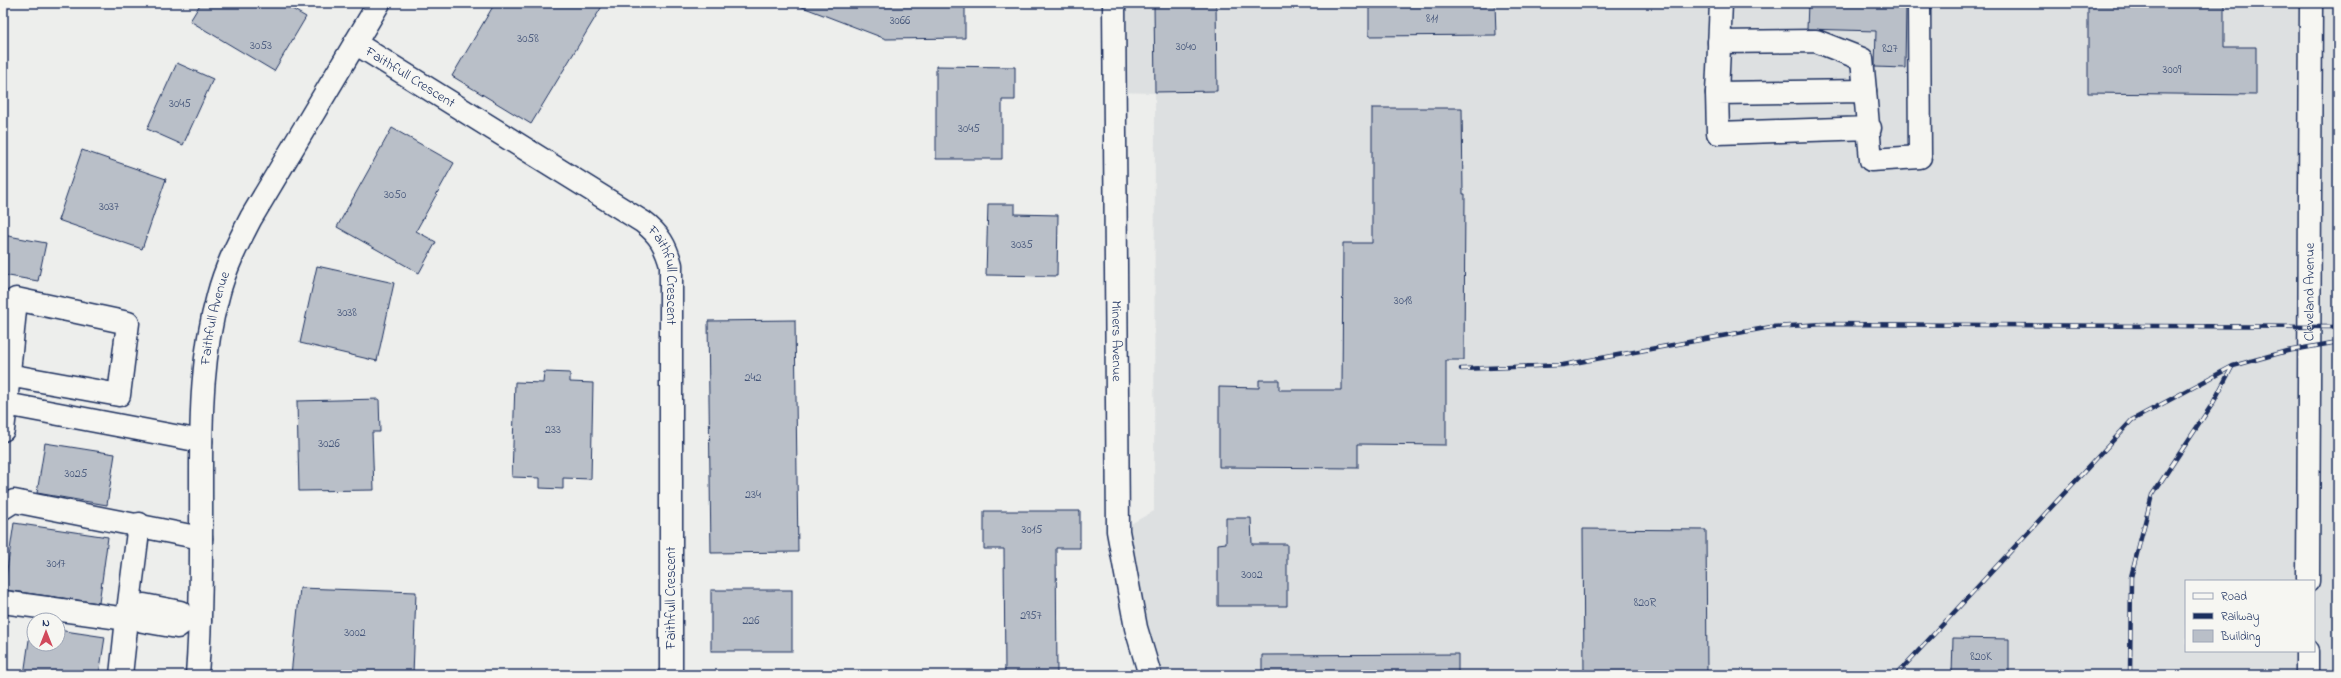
<svg xmlns="http://www.w3.org/2000/svg" width="2341" height="678" font-family="'Indie Flower',sans-serif">
<style>
.built{fill:#dde0e1;fill-rule:evenodd}
.building{fill:#b9bfc8;stroke:#1b2f5e}
.lines{fill:none;stroke-linecap:round;stroke-linejoin:round}
.minor-casing{stroke:#1b2f5e;stroke-width:25}
.minor{stroke:#f6f6f2;stroke-width:22}
.rail-casing{stroke:#1b2f5e;stroke-width:4.5}
.rail{stroke:#f6f6f2;stroke-width:3;stroke-dasharray:9;stroke-linecap:butt}
.labels{text-anchor:middle;dominant-baseline:central;stroke-width:3.5;stroke-linejoin:round;paint-order:stroke}
.number-label{font-size:12px;fill:#425378}
.street-label{font-size:14px;fill:#1b2f5e;stroke:#f6f6f2}
</style>
<rect width="100%" height="100%" fill="#edeeec"/>
<filter id="ink" filterUnits="userSpaceOnUse"><feTurbulence type="fractalNoise" baseFrequency=".025" numOctaves="2"/><feDisplacementMap in="SourceGraphic" scale="8" xChannelSelector="R" yChannelSelector="G"/><feConvolveMatrix kernelMatrix="1 2 1 2 8 2 1 2 1" color-interpolation-filters="sRGB"/></filter>
<g filter="url(#ink)">
<path class="built" d="M1114,3H2338V675H1150L1118,531L1154,511L1155,93L1113,92ZM2186,581H2314V651H2186Z"/>
<g class="building">
<path d="M201,3H282L306,17L274,71L190,21Z"/>
<path d="M495,3H604L531,124L452,76Z"/>
<path d="M792,3H965V38L886,39Z"/>
<path d="M1154,3H1216L1217,91L1155,92Z"/>
<path d="M1369,3H1495L1496,35L1369,36Z"/>
<path d="M1808,3H1906L1905,68L1875,67L1876,31L1807,29Z"/>
<path d="M2088,3H2224V47H2256V95L2088,93Z"/>
<path d="M177,63L213,79L183,145L147,129Z"/>
<path d="M936,66L1015,67V100H1002V159H936Z"/>
<path d="M1372,108H1462L1463,194H1465L1464,360H1446V445L1358,444V468L1219,467V387L1259,388V380H1279V390H1342L1343,243H1372Z"/>
<path d="M392,128L454,163L416,231L436,242L419,273L337,227Z"/>
<path d="M82,150L166,179L142,249L58,220Z"/>
<path d="M988,204H1015V214L1058,215L1057,276L986,275Z"/>
<path d="M3,235L46,243L38,281L3,275Z"/>
<path d="M317,266L394,283L377,361L300,343Z"/>
<path d="M795,320L798,552L711,553L708,321Z"/>
<path d="M544,372L570,373V382L593,383L591,479L563,478V489L540,488V478L512,477L515,382L543,383Z"/>
<path d="M379,399L380,432H372L374,490L299,491L297,401Z"/>
<path d="M45,443L115,454L107,505L37,493Z"/>
<path d="M984,511H1080V548H1056L1057,675H1005L1004,549H984Z"/>
<path d="M1226,518H1251L1252,544H1287V606H1218V544L1226,543Z"/>
<path d="M14,523L108,537L99,603L4,590Z"/>
<path d="M1583,529L1706,530L1707,675H1584Z"/>
<path d="M300,588L416,592L413,675H291Z"/>
<rect x="711" y="590" width="81" height="61"/>
<path d="M31,626L34,627V644H58V630L105,637L99,675H24Z"/>
<path d="M1953,638L2009,639V675H1952Z"/>
<path d="M1458,654V675H1262V655Z"/>
</g>
<g class="lines">
<defs>
<g id="minor">
<path id="s1" d="M1114,3L1118,531L1136,628L1150,675"/>
<path d="M1719,42L1816,41L1862,59L1865,91"/>
<path id="s2" d="M355,43L643,222C659,234 666,246 671,265V675"/>
<path d="M1717,93L1721,3"/>
<path d="M1870,128L1718,133L1717,93L1865,91L1871,160L1920,157L1919,3"/>
<path d="M8,375L119,395L128,323L16,299L6,404L201,441"/>
<path d="M3,430L6,404"/>
<path d="M3,508L14,501L201,538"/>
<path id="s3" d="M2308,581L2311,3"/>
<path d="M3,602L127,619L139,524"/>
<path d="M185,621L180,612L144,605L136,611L143,621L177,627L185,621H200"/>
<path d="M121,675L127,619"/>
<path id="s4" d="M197,675C202,608 201,540 201,473C201,413 202,353 218,296C225,268 238,243 251,218L379,3"/>
<path d="M2307,675V651"/>
</g>
</defs>
<use href="#minor" class="minor-casing"/>
<use href="#minor" class="minor"/>
<defs>
<g id="rail">
<path d="M1461,369L1563,365L1771,327L1824,324L2338,327"/>
<path d="M1896,675L2132,420L2233,366L2287,351L2338,342"/>
<path d="M2130,675L2131,577L2152,495L2213,403L2232,367"/>
</g>
</defs>
<use href="#rail" class="rail-casing"/>
<use href="#rail" class="rail"/>
</g>
</g>
<g class="labels">
<g class="number-label">
<text x="1432" y="19">811</text>
<text x="900" y="21">3066</text>
<text x="528" y="39">3058</text>
<text x="261" y="46">3053</text>
<text x="1186" y="47">3040</text>
<text x="1890" y="49">827</text>
<text x="2172" y="70">3009</text>
<text x="180" y="104">3045</text>
<text x="969" y="129">3045</text>
<text x="395" y="195">3050</text>
<text x="109" y="207">3037</text>
<text x="1022" y="245">3035</text>
<text x="1403" y="301">3018</text>
<text x="347" y="313">3038</text>
<text x="753" y="378">242</text>
<text x="553" y="430">233</text>
<text x="329" y="444">3026</text>
<text x="76" y="474">3025</text>
<text x="753" y="495">234</text>
<text x="1032" y="530">3015</text>
<text x="56" y="564">3017</text>
<text x="1252" y="575">3002</text>
<text x="1645" y="603">820R</text>
<text x="1031" y="616">2957</text>
<text x="751" y="621">226</text>
<text x="355" y="633">3002</text>
<text x="1981" y="657">820K</text>
</g>
<g class="street-label">
<text stroke="none"><textPath href="#s2" startOffset="65">Faithfull Crescent</textPath></text>
<text stroke="none"><textPath href="#s2" startOffset="400">Faithfull Crescent</textPath></text>
<text stroke="none"><textPath href="#s3" startOffset="289">Cleveland Avenue</textPath></text>
<text stroke="none"><textPath href="#s4" startOffset="358">Faithfull Avenue</textPath></text>
<text stroke="none"><textPath href="#s1" startOffset="338">Miners Avenue</textPath></text>
<text transform="translate(671 598) rotate(-90)">Faithfull Crescent</text>
</g>
</g>
<rect width="2341" height="678" fill="none" stroke="#f6f6f2" stroke-width="16"/>
<rect x="8" y="8" width="2325" height="662" fill="none" stroke="#1b2f5e" stroke-width="1.5" filter="url(#ink)"/>
<rect x="2185" y="580" width="130" height="72" fill="#f6f6f2" stroke="#9ea6b7"/>
<rect x="2193" y="593" width="20" height="6" fill="#f6f6f2" stroke="#9ea6b7"/>
<text x="2221" y="600" font-size="12" fill="#1b2f5e">Road</text>
<rect x="2193" y="613" width="20" height="6" fill="#1b2f5e" stroke="#9ea6b7"/>
<text x="2221" y="620" font-size="12" fill="#1b2f5e">Railway</text>
<rect x="2193" y="630" width="20" height="12" fill="#b9bfc8" stroke="#9ea6b7"/>
<text x="2221" y="640" font-size="12" fill="#1b2f5e">Building</text>
<g transform="translate(46 632)"><circle r="19" fill="#f6f6f2" stroke="#9ea6b7"/>
<path d="M0-3L7 15L0 10L-7 15Z" fill="#d1495b"/>
<text y="-6" font-size="11" font-weight="bold" text-anchor="middle" fill="#1b2f5e">N</text>
</g>
</svg>
